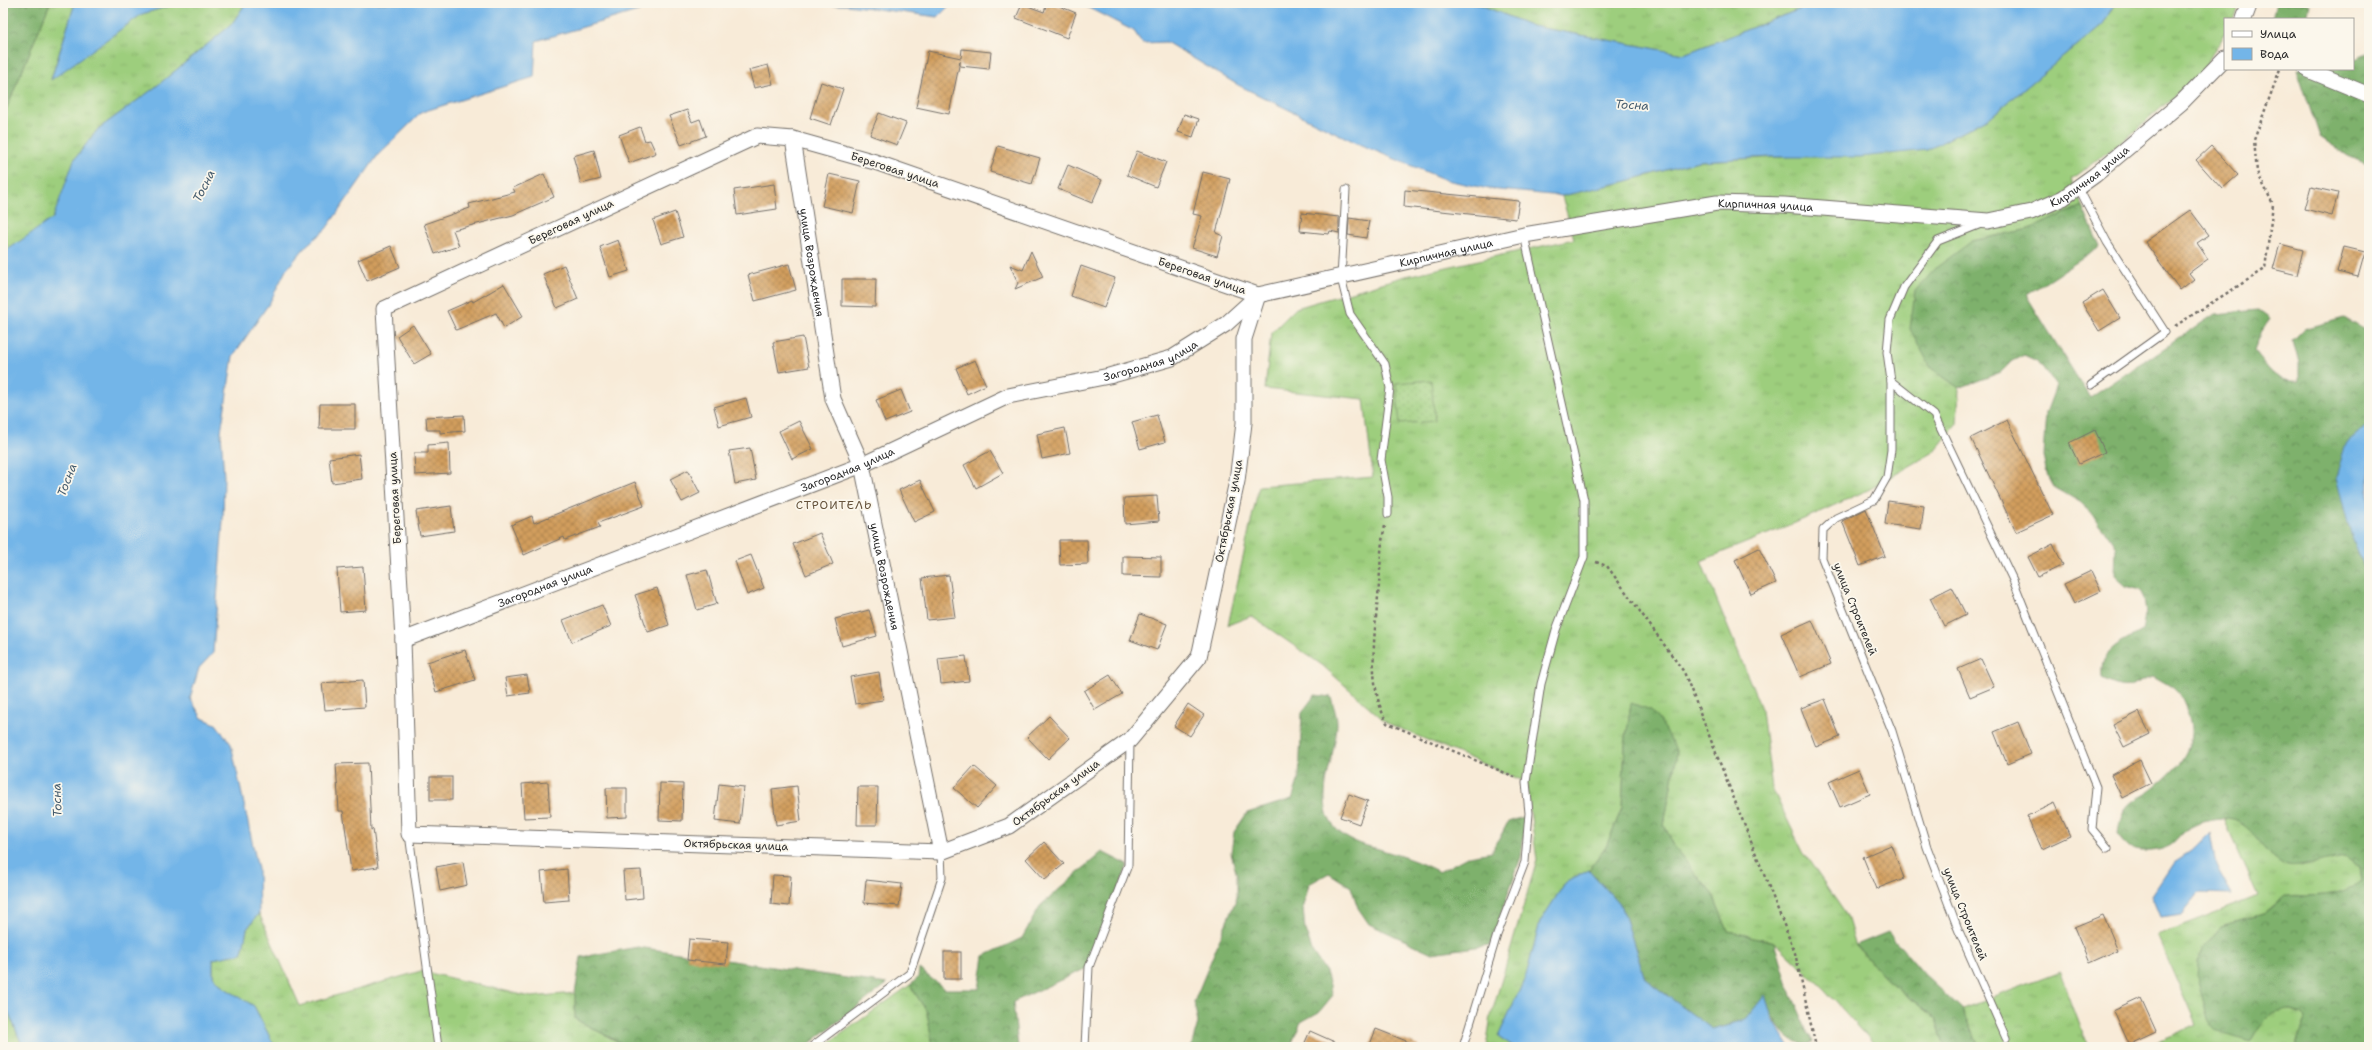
<svg xmlns="http://www.w3.org/2000/svg" width="2372" height="1050" font-family="'Shantell Sans',sans-serif">
<style>
.grass{fill:url(#grass-tufts);stroke:#647c54}
.forest{fill:url(#forest-crowns);stroke:#546e4c}
.park{fill:url(#park-dots);stroke:#647c54}
.water{fill:#73b5e8;stroke:#4f708a}
.building{fill:url(#building-cross-hatch)}
.lines{fill:none;stroke-linecap:round;stroke-linejoin:round}
.service-casing{stroke:#736e68;stroke-width:9}
.minor-casing{stroke:#736e68;stroke-width:17}
.path{stroke:#736e68;stroke-width:2.5;stroke-dasharray:3 3;stroke-linecap:butt}
.service{stroke:#fff;stroke-width:7}
.minor{stroke:#fff;stroke-width:15}
.labels{text-anchor:middle;dominant-baseline:central;stroke-width:3.5;stroke-linejoin:round;paint-order:stroke}
.street-label{font-size:11px;fill:#2b2b2b;stroke:#fbf7ec}
.water-label{font-size:12px;font-style:italic;fill:#445b6d;stroke:#fbf7ec}
.neighbourhood-label{font-size:12px;letter-spacing:1px;fill:#65533c;stroke:#fbf7ec}
</style>
<defs>
<pattern id="grass-tufts" width="24" height="20" patternUnits="userSpaceOnUse"><rect width="24" height="20" fill="#9dce7d"/><path d="M3 7l-1-3M5 7V3M7 7l1-3M15 17l-1-3M17 17v-4M19 17l1-3" fill="none" stroke="#87b16c"/></pattern>
<pattern id="forest-crowns" width="20" height="18" patternUnits="userSpaceOnUse"><rect width="20" height="18" fill="#7eb16c"/><path d="M2 6a3 3 0 1 1 6 0M12 15a3 3 0 1 1 6 0" fill="none" stroke="#679059"/></pattern>
<pattern id="park-dots" width="8" height="8" patternUnits="userSpaceOnUse"><rect width="8" height="8" fill="#9dce7d"/><path d="M2 2h.1M6 6h.1" fill="none" stroke="#87b16c" stroke-width="1.8" stroke-linecap="round"/></pattern>
<pattern id="building-cross-hatch" width="8" height="8" patternUnits="userSpaceOnUse"><rect width="8" height="8" fill="#d29e5d"/><path d="M0 0l8 8M0 8l8-8" fill="none" stroke="#ab814d"/></pattern>
</defs>
<rect width="100%" height="100%" fill="#fbf7ec"/>
<filter id="ink" filterUnits="userSpaceOnUse"><feTurbulence type="fractalNoise" baseFrequency=".025" numOctaves="2"/><feDisplacementMap in="SourceGraphic" scale="8" xChannelSelector="R" yChannelSelector="G"/><feConvolveMatrix kernelMatrix="1 2 1 2 8 2 1 2 1" color-interpolation-filters="sRGB"/></filter>
<filter id="wash" filterUnits="userSpaceOnUse"><feTurbulence type="fractalNoise" baseFrequency=".012" numOctaves="4" result="noise"/><feDisplacementMap in="SourceGraphic" scale="16" xChannelSelector="R" yChannelSelector="G"/><feGaussianBlur stdDeviation="0.9" result="paint"/><feColorMatrix in="noise" values="0 0 0 0 0 0 0 0 0 0 0 0 0 0 0 0 0 1.4 0 .05"/><feComposite in="paint" operator="in"/></filter>
<g filter="url(#wash)">
<rect width="100%" height="100%" fill="#f8ebd8"/>
<g class="grass">
<path d="M50,3H75L51,79L142,14L180,3H246L231,25L153,89L98,129L74,160L54,218L3,253V117Z"/>
<path d="M1476,3H1816L1684,54L1532,26Z"/>
<path d="M2115,3H2240L2233,19H2225V32L2203,70L2138,129L2071,179L2082,206L2029,229L1972,241L1931,368L1959,388L1957,424L1934,452L1870,489L1795,523L1701,561L1762,711L1772,788L1803,852L1847,916L1856,946L1885,978L1936,1019L1945,1047H1877L1824,989L1775,942L1728,931L1713,895L1675,848L1664,825L1677,753L1631,703L1625,745L1622,808L1606,847L1589,870L1565,883L1540,922L1526,976L1498,1037L1513,1047H1486L1491,1016L1537,860L1526,782L1387,723L1322,665L1251,616L1228,625L1259,486L1373,477L1364,399L1265,389L1271,333L1296,308L1406,276L1574,239L1562,196L1627,181L1698,161L1927,150L1989,118L2103,24Z"/>
<path d="M2224,819L2238,820L2302,867L2317,862L2345,857L2359,866L2361,881L2351,889L2339,893L2312,898L2298,896L2273,905L2263,914L2222,926L2204,948L2198,962L2250,1042C2265,1016 2275,1001 2306,1017L2296,1041V1047H2146L2196,1024L2157,935L2258,896Z"/>
<path d="M259,913L300,1006L421,971L531,997L575,993V1019L620,1043L633,1047H275L254,1006L223,987L213,976V959L242,953L247,929Z"/>
<path d="M2060,972L2088,1047H1979L1962,1009Z"/>
<path d="M910,985L927,1012L933,1047H823Z"/>
<path d="M3,999L23,1047H3Z"/>
</g>
<g class="forest">
<path d="M3,3H50L3,117Z"/>
<path d="M2276,3H2310L2307,19H2272Z"/>
<path d="M2369,53V165L2348,156L2320,137L2297,69H2353V60Z"/>
<path d="M2082,206L2100,247L2026,295L2090,398L2215,314L2259,310L2270,318L2261,333L2254,351C2269,368 2274,383 2299,381V364L2293,340L2304,329L2344,318L2369,332V424L2346,443L2351,535L2369,578V1047H2296V1041L2306,1017C2276,1001 2265,1016 2250,1042L2215,1031L2208,1019L2197,977L2198,962L2204,948L2222,926L2263,914L2285,896C2312,895 2338,899 2361,881L2359,867L2345,857C2334,859 2297,869 2288,866C2262,858 2254,818 2224,819C2214,819 2200,822 2191,827C2183,831 2178,840 2171,845C2160,852 2137,854 2127,846C2123,843 2121,837 2118,833C2119,824 2121,816 2126,808C2132,799 2144,796 2151,790C2175,771 2200,748 2188,714C2179,689 2176,689 2153,676C2127,685 2130,693 2102,679C2099,648 2120,644 2143,630C2147,614 2147,605 2140,590L2126,586L2115,576L2116,547L2109,536L2099,525L2092,513L2080,502L2054,487L2047,474L2043,456L2046,413L2056,386L2037,361L2024,355L2012,361L2001,372L1959,388L1931,368L1910,329L1915,291L1937,267L1972,241L2029,229Z"/>
<path d="M1315,695L1331,697C1333,705 1337,715 1337,723C1336,765 1302,816 1353,841C1361,845 1371,847 1379,849C1400,856 1419,861 1439,872L1469,856L1492,852L1508,822L1526,816L1521,857L1490,945L1432,953L1369,924L1358,908L1351,887L1329,873L1309,884L1303,907L1305,930L1313,953L1326,972L1333,995L1319,1012L1301,1022L1292,1043V1047H1191L1198,1023L1194,1002L1237,897V876L1231,853L1234,832L1247,813L1292,799L1299,778L1302,712Z"/>
<path d="M1631,703L1651,710L1666,730L1677,753L1664,825L1675,848L1713,895L1728,931L1775,942L1789,989L1813,1042C1785,1050 1771,1017 1765,996L1745,1020L1712,1029L1645,979L1622,907L1589,870L1606,847L1622,808L1625,745Z"/>
<path d="M1102,852L1128,865L1089,967L1013,1002L1018,1047H933L927,1012L910,985L918,978L919,969L945,989H979L984,956L1022,938L1040,906Z"/>
<path d="M1888,932L1925,975L1962,1009L1979,1047H1945L1936,1019L1885,978L1856,945Z"/>
<path d="M638,947L887,984L805,1047H633L621,1043L575,1019V993L581,957Z"/>
</g>
<path class="park" d="M1431,380L1435,421L1400,424L1396,383Z"/>
<g class="water">
<path d="M75,3H180L142,14L51,80Z"/>
<path d="M246,3H952L938,17L847,5L665,3L536,41L534,77L422,112L378,155L326,229L307,245L286,270L270,302L233,356L221,432L224,477L223,521L213,653L199,668L190,698L202,718L216,724L231,744L258,869L259,913L247,929L242,953L213,959V976L223,987L254,1006L275,1047H23L3,999V253L53,218L74,160L98,129L153,89L231,25Z"/>
<path d="M1079,3H1476L1532,26L1684,54L1816,3H2115L2103,24L1989,118L1927,150L1860,157H1771L1698,161L1627,181L1562,196L1489,189L1446,180L1361,145L1238,85L1166,42L1142,43L1134,31Z"/>
<path d="M2369,424V578L2351,535L2336,477L2346,443Z"/>
<path d="M2210,833L2216,866L2232,894L2199,893L2182,914L2161,917L2152,895L2174,862L2194,849Z"/>
<path d="M1589,870L1622,907L1645,979L1712,1029L1745,1020L1765,995L1772,1018L1789,1047H1513L1498,1037L1526,976L1540,922L1565,883Z"/>
</g>
<g id="blocks">
<g class="building">
<path d="M1047,3H1052L1076,13L1067,38L1016,18L1022,4L1044,12Z"/>
<path d="M962,49L991,52L989,69L960,66V61L949,114L916,107L928,51L961,58Z"/>
<path d="M768,65L773,84L754,88L749,70Z"/>
<path d="M821,82L843,89L831,125L810,118Z"/>
<path d="M687,110L692,122L700,119L706,136L681,145L669,116Z"/>
<path d="M879,113L906,123L897,145L870,135Z"/>
<path d="M1184,114L1199,119L1193,137L1178,132Z"/>
<path d="M640,127L645,141L650,140L656,153L629,163L619,135Z"/>
<path d="M998,146L1040,158L1032,184L990,172Z"/>
<path d="M2211,146L2238,175L2222,189L2196,160Z"/>
<path d="M594,150L601,179L581,184L573,156Z"/>
<path d="M1137,151L1166,162L1156,187L1127,175Z"/>
<path d="M1068,165L1102,180L1092,203L1058,189Z"/>
<path d="M1203,172L1230,179L1216,233L1223,236L1217,256L1192,248L1202,216L1193,214Z"/>
<path d="M544,174L554,197L513,215L453,230L459,246L435,254L424,224L470,208L469,204L515,192L513,188Z"/>
<path d="M829,174L860,181L853,213L822,206Z"/>
<path d="M774,184L777,209L737,215L734,190Z"/>
<path d="M2311,187L2338,193L2332,216L2305,209Z"/>
<path d="M1405,190L1519,201L1516,219L1404,207Z"/>
<path d="M2190,210L2209,235L2197,243L2208,259L2189,273L2194,279L2180,290L2145,242Z"/>
<path d="M675,212L683,237L661,244L653,220Z"/>
<path d="M1302,213L1339,217V233L1330,231L1329,234L1300,231Z"/>
<path d="M1349,218L1369,221L1366,238L1348,235Z"/>
<path d="M618,240L629,271L610,277L600,247Z"/>
<path d="M2280,244L2303,250L2297,275L2273,269Z"/>
<path d="M391,246L400,267L367,281L358,260Z"/>
<path d="M2344,247L2365,252L2358,277L2337,272Z"/>
<path d="M1031,251L1043,277L1015,289L1018,283L1010,265L1023,270Z"/>
<path d="M789,264L796,290L755,301L748,275Z"/>
<path d="M564,265L578,299L557,308L543,274Z"/>
<path d="M1081,266L1115,278L1104,308L1071,296Z"/>
<path d="M842,279H876L875,307L842,306Z"/>
<path d="M504,284L523,316L504,328L496,313L456,330L447,311L472,300L473,302Z"/>
<path d="M2103,290L2120,318L2099,331L2082,303Z"/>
<path d="M413,325L431,354L414,364L397,336Z"/>
<path d="M803,337L809,367L779,372L773,342Z"/>
<path d="M975,360L986,385L967,394L956,368Z"/>
<path d="M901,390L910,412L885,422L876,400Z"/>
<path d="M746,398L751,417L719,426L714,407Z"/>
<path d="M320,404H355V429H319Z"/>
<path d="M464,415L465,431L440,433V430H427L426,417Z"/>
<path d="M1157,415L1165,442L1140,449L1132,422Z"/>
<path d="M2007,420L2053,515L2016,532L1971,438Z"/>
<path d="M799,421L813,449L792,459L779,431Z"/>
<path d="M1065,428L1070,453L1042,459L1037,434Z"/>
<path d="M2095,430L2105,452L2079,464L2069,443Z"/>
<path d="M449,443L450,473L415,475L414,453H428V445Z"/>
<path d="M750,448L756,480L735,484L729,451Z"/>
<path d="M990,451L1003,473L976,488L964,465Z"/>
<path d="M359,454L362,479L332,483L329,458Z"/>
<path d="M688,470L700,493L682,502L670,479Z"/>
<path d="M920,480L935,512L914,522L899,490Z"/>
<path d="M635,482L644,506L598,523L600,527L565,540L564,537L524,555L511,525L532,516L534,523Z"/>
<path d="M1157,496L1159,521L1125,524L1124,498Z"/>
<path d="M1888,501L1924,506L1921,529L1885,524Z"/>
<path d="M451,506L454,531L420,536L416,511Z"/>
<path d="M1866,509L1885,556L1860,566L1842,521Z"/>
<path d="M820,533L833,564L806,575L793,544Z"/>
<path d="M1059,540H1087L1088,564L1060,565Z"/>
<path d="M2053,544L2063,565L2038,577L2028,557Z"/>
<path d="M1759,548L1776,583L1751,594L1735,560Z"/>
<path d="M751,555L764,588L747,595L735,561Z"/>
<path d="M1123,556L1161,557V577L1123,576Z"/>
<path d="M363,567L366,610L340,612L337,569Z"/>
<path d="M707,570L717,604L697,610L687,575Z"/>
<path d="M2091,571L2101,591L2074,604L2064,584Z"/>
<path d="M949,575L955,617L927,620L922,578Z"/>
<path d="M1952,587L1966,615L1944,626L1930,598Z"/>
<path d="M657,588L669,625L648,632L635,595Z"/>
<path d="M602,605L611,626L572,642L563,620Z"/>
<path d="M869,610L877,636L842,646L835,619Z"/>
<path d="M1140,614L1167,624L1157,650L1130,640Z"/>
<path d="M1812,620L1831,664L1800,677L1781,634Z"/>
<path d="M465,650L475,680L436,692L427,662Z"/>
<path d="M966,656L969,681L941,684L938,659Z"/>
<path d="M1981,659L1994,687L1970,697L1958,669Z"/>
<path d="M879,672L883,700L855,704L850,677Z"/>
<path d="M527,675L530,693L508,696L505,678Z"/>
<path d="M1110,675L1122,694L1095,710L1084,691Z"/>
<path d="M363,680L365,707L325,710L322,683Z"/>
<path d="M1825,699L1840,737L1816,747L1801,708Z"/>
<path d="M1188,704L1204,715L1190,736L1174,726Z"/>
<path d="M2139,712L2150,734L2124,747L2113,725Z"/>
<path d="M1049,716L1070,738L1048,759L1027,737Z"/>
<path d="M2018,722L2031,754L2007,764L1994,732Z"/>
<path d="M2140,760L2151,783L2122,798L2111,775Z"/>
<path d="M368,763L371,830L373,829L378,867L351,871L343,811H339L336,764Z"/>
<path d="M974,766L997,786L977,808L954,788Z"/>
<path d="M1859,769L1870,794L1840,807L1829,782Z"/>
<rect x="430" y="777" width="22" height="23"/>
<path d="M548,782L550,817L524,818L522,784Z"/>
<path d="M660,783L683,784L682,821L659,820Z"/>
<path d="M719,784L744,787L740,824L715,821Z"/>
<path d="M797,786L801,821L776,825L772,789Z"/>
<path d="M858,787H878L877,825H857Z"/>
<path d="M606,788H627V817L607,818Z"/>
<path d="M1349,794L1368,801L1359,824L1340,817Z"/>
<path d="M2055,803L2070,836L2042,849L2027,816Z"/>
<path d="M1044,842L1064,864L1045,880L1026,859Z"/>
<path d="M1891,845L1904,878L1876,889L1863,857Z"/>
<path d="M463,862L467,885L440,891L436,867Z"/>
<path d="M567,869L569,900L544,902L541,872Z"/>
<path d="M641,870L643,898L625,900L623,871Z"/>
<path d="M773,875L791,876L789,906L771,904Z"/>
<path d="M866,880L902,884L899,906L864,903Z"/>
<path d="M2103,915L2118,950L2089,963L2074,927Z"/>
<path d="M689,939L728,942L726,964L687,960Z"/>
<rect x="944" y="952" width="17" height="27"/>
<path d="M2141,998L2156,1031L2128,1044L2113,1011Z"/>
<path d="M1376,1029L1419,1046V1047H1369Z"/>
<path d="M1310,1031L1346,1047H1303Z"/>
</g>
</g>
</g>
<g filter="url(#ink)">
<use href="#blocks" fill-opacity="0" stroke="#736e68" stroke-width="1"/>
<g class="lines">
<defs>
<g id="service">
<path d="M2078,187L2107,242L2165,332L2091,385"/>
<path d="M1346,190L1341,278L1350,314L1385,364L1390,388L1381,460L1388,497V514"/>
<path d="M1981,224L1938,241L1904,287L1890,320L1887,352L1891,381V450L1887,477L1874,500L1836,518L1823,530L1822,558L1892,731L1927,847L1958,929L2006,1038"/>
<path d="M1891,381L1934,415L2013,580L2096,787L2092,829L2108,848"/>
<path d="M409,834L438,1047"/>
<path d="M811,1047L910,973L942,878L941,852"/>
<path d="M1085,1047L1089,967L1128,865L1130,740"/>
<path d="M1463,1047L1497,935L1525,862L1529,813L1526,782L1541,684L1556,630L1584,557V500L1524,235"/>
</g>
<g id="minor">
<path d="M2244,19L2250,3"/>
<path d="M2306,69L2369,95"/>
<path d="M757,136L793,139L875,162L1258,295L1244,339V423L1237,481L1199,657L1130,740L1009,826L941,852L409,834L403,640L384,309Z"/>
<path id="s1" d="M793,139L833,399L862,465L941,852"/>
<path id="s2" d="M403,640L862,465L1008,396L1109,376L1172,358L1226,324L1258,295L1524,235L1717,203L1784,205L1988,221L2031,212L2063,198L2095,175L2181,103L2225,58"/>
</g>
</defs>
<use href="#service" class="service-casing"/>
<use href="#minor" class="minor-casing"/>
<g class="path">
<path d="M2175,326L2265,269L2273,204L2257,172L2254,140L2280,69"/>
<path d="M1385,526C1380,544 1381,565 1379,584C1376,629 1365,680 1387,723L1515,777"/>
<path d="M1596,562L1607,566L1684,672L1795,953L1816,1047"/>
</g>
<use href="#service" class="service"/>
<use href="#minor" class="minor"/>
</g>
</g>
<g class="labels">
<g class="street-label">
<text transform="translate(895 170) rotate(18)">Береговая улица</text>
<text stroke="none"><textPath href="#s2" startOffset="1781">Кирпичная улица</textPath></text>
<text stroke="none"><textPath href="#s2" startOffset="1445">Кирпичная улица</textPath></text>
<text transform="translate(571 222) rotate(-25)">Береговая улица</text>
<text stroke="none"><textPath href="#s2" startOffset="1121">Кирпичная улица</textPath></text>
<text stroke="none"><textPath href="#s1" startOffset="125">улица Возрождения</textPath></text>
<text transform="translate(1202 276) rotate(19)">Береговая улица</text>
<text stroke="none"><textPath href="#s2" startOffset="800">Загородная улица</textPath></text>
<text stroke="none"><textPath href="#s2" startOffset="476">Загородная улица</textPath></text>
<text transform="translate(395 498) rotate(-93)">Береговая улица</text>
<text transform="translate(1229 511) rotate(-79)">Октябрьская улица</text>
<text stroke="none"><textPath href="#s1" startOffset="449">улица Возрождения</textPath></text>
<text stroke="none"><textPath href="#s2" startOffset="152">Загородная улица</textPath></text>
<text transform="translate(1855 609) rotate(68)">улица Строителей</text>
<text transform="translate(1056 793) rotate(-36)">Октябрьская улица</text>
<text transform="translate(736 845) rotate(2)">Октябрьская улица</text>
<text transform="translate(1965 914) rotate(68)">улица Строителей</text>
</g>
<g class="water-label">
<text transform="translate(1632 105) rotate(3)">Тосна</text>
<text transform="translate(204 186) rotate(-63)">Тосна</text>
<text transform="translate(67 480) rotate(-69)">Тосна</text>
<text transform="translate(57 800) rotate(-92)">Тосна</text>
</g>
<g class="neighbourhood-label">
<text x="834" y="505">СТРОИТЕЛЬ</text>
</g>
</g>
<rect width="2372" height="1050" fill="none" stroke="#fbf7ec" stroke-width="16"/>
<rect x="2224" y="18" width="130" height="52" fill="#fbf7ec" stroke="#a8a59f"/>
<rect x="2232" y="31" width="20" height="6" fill="#ffffff" stroke="#a8a59f"/>
<text x="2260" y="38" font-size="12" fill="#2b2b2b">Улица</text>
<rect x="2232" y="48" width="20" height="12" fill="#73b5e8" stroke="#a8a59f"/>
<text x="2260" y="58" font-size="12" fill="#2b2b2b">Вода</text>
</svg>
